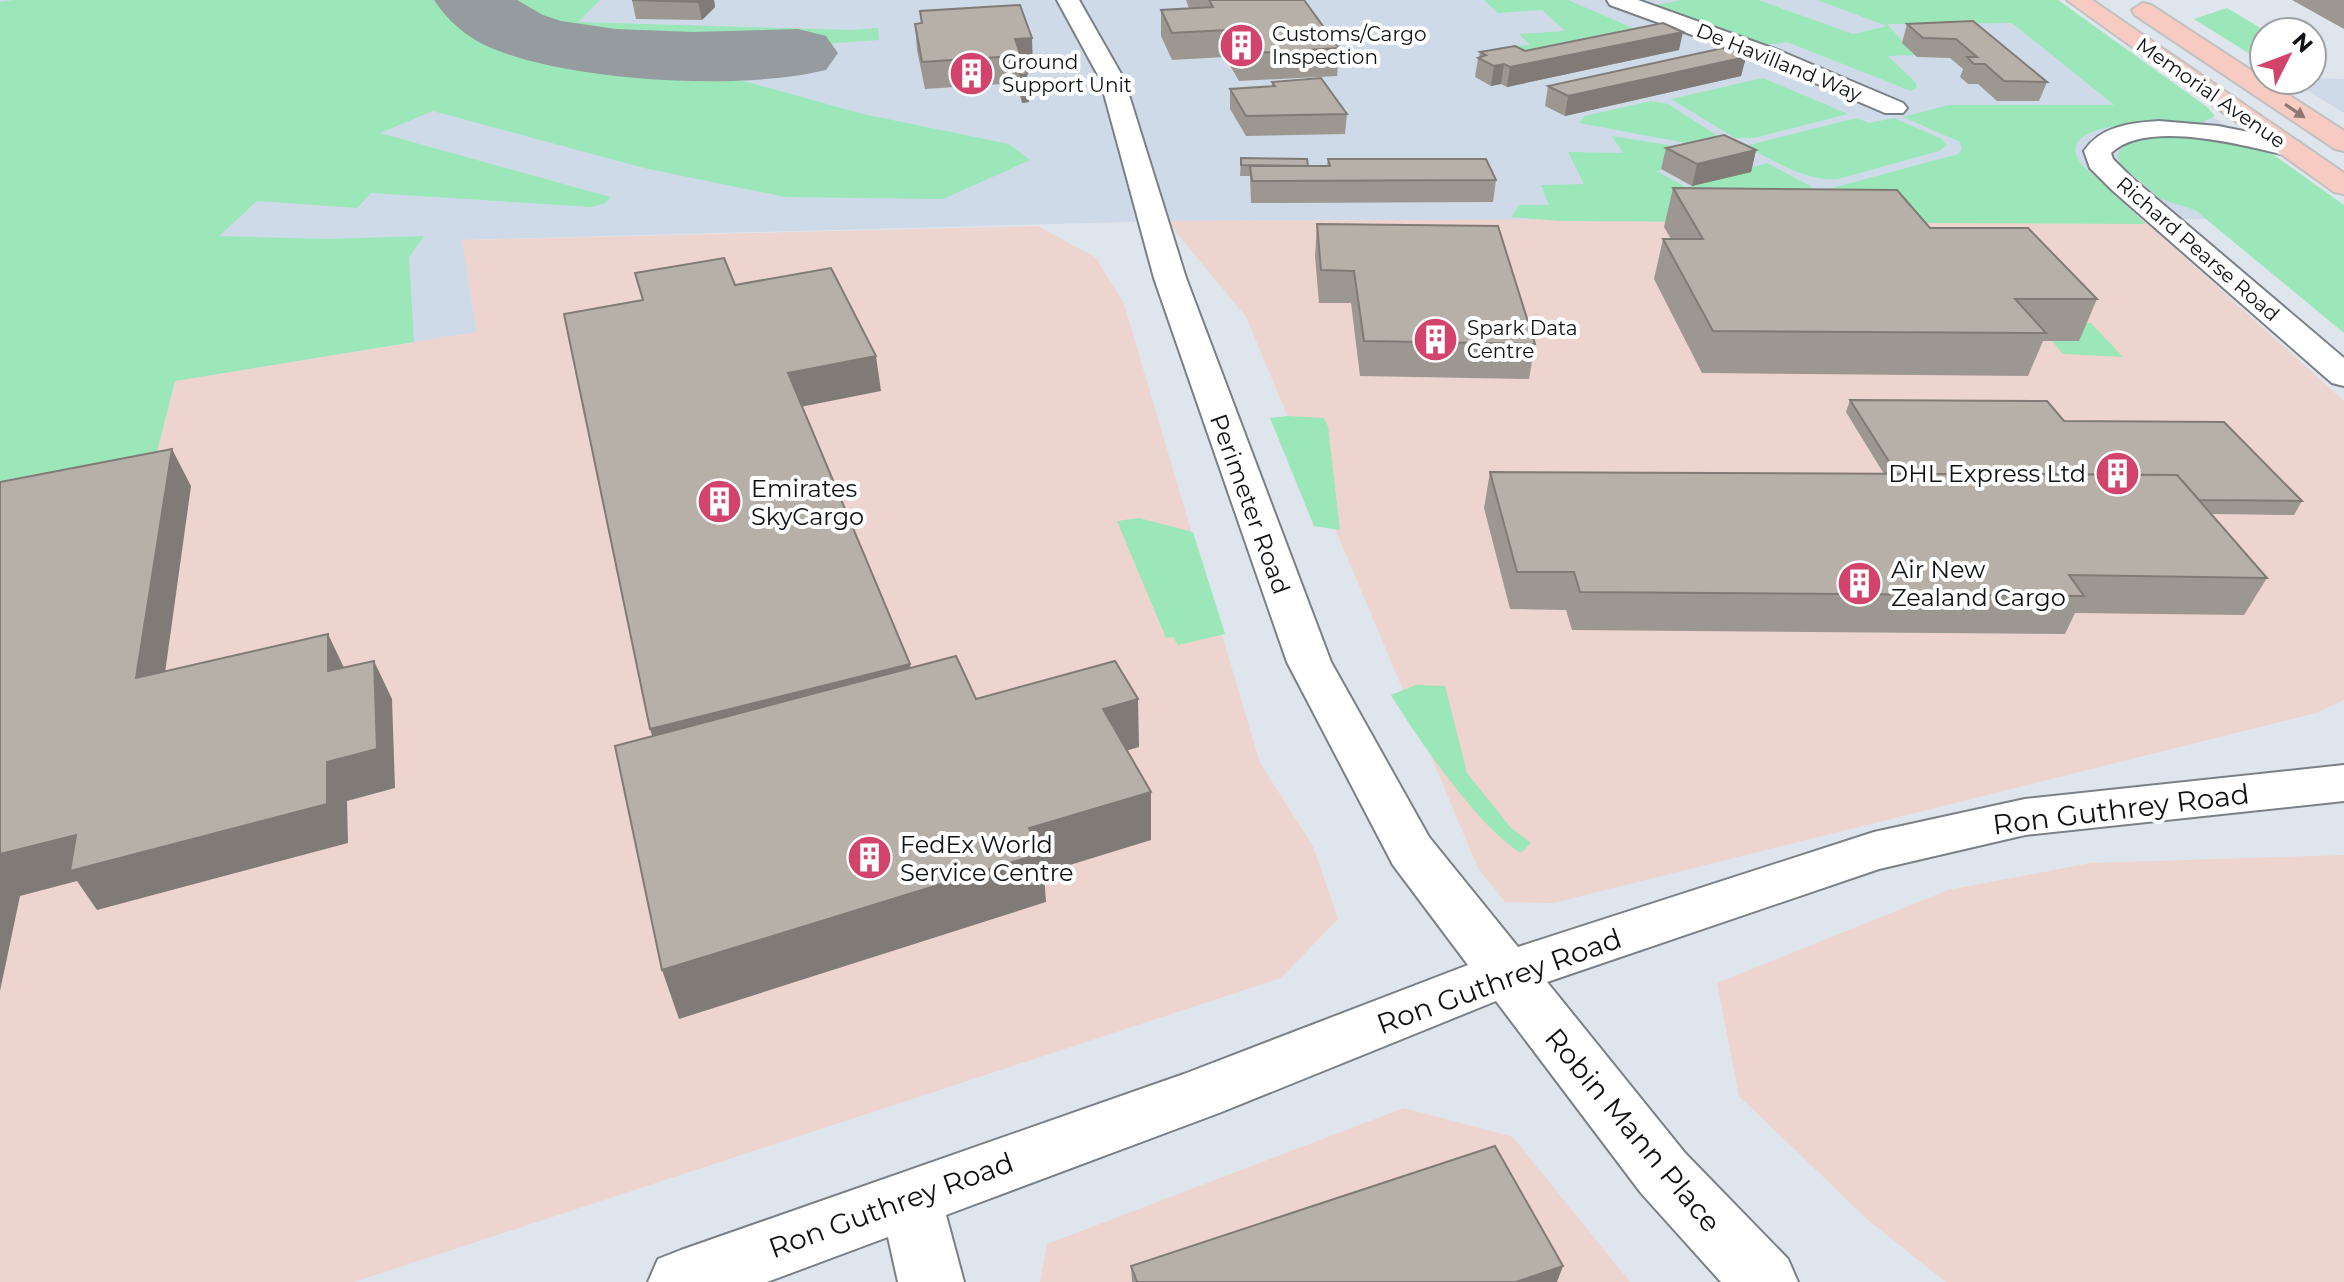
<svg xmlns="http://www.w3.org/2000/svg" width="2344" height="1282" font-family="Montserrat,sans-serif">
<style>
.built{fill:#cfdae8}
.industrial{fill:#eed4ce}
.green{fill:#9be7b9}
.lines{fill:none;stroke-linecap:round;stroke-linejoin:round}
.taxiway{fill:#969ba0;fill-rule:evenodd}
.street-casing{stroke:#7a8086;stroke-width:4}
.primary-casing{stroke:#c1c1c2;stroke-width:4}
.street{fill:#fff;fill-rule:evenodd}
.primary{fill:#f8cbc2;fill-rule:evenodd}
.wall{fill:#9d9791}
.shaded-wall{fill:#807b76}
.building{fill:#b7b0a9;stroke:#807b76;stroke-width:2}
.oneway{fill:#8f7774}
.labels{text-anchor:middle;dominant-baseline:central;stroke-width:8;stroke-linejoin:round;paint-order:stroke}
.far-poi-label{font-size:20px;fill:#0f1114;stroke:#fff;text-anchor:start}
.far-street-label{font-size:20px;fill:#0f1114;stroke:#fff}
.poi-label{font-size:24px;fill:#0f1114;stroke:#fff;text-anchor:start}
.street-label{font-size:24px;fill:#0f1114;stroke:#fff}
.near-street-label{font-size:28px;fill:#0f1114;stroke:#fff}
</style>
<rect width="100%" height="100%" fill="#dfe5ec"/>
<g class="built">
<path d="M0,0H2047L2344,209V219L1167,221L462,240L477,332L176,381L0,481Z"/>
<path d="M2344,79V113L2291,80L2312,78Z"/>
</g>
<g class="industrial">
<path d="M2140,217L2344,401V700L2316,713L1553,903L1505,902L1478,868L1246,317L1167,221Z"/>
<path d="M1038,226L1096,258L1124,304L1260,763L1313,846L1338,919L1281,978L354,1282H0V481L157,452L175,381L477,332L462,240Z"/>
<path d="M2344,855V1282H1946L1868,1220L1739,1096L1717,983L1948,890L2091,863Z"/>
<path d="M1404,1108L1513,1137L1630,1282H1040L1047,1244Z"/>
</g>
<g class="green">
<path d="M13,0H600L578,22L852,30L878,28L879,40C780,47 654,60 556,36L541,46L559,52L671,61L863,114L1009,144L1030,160L943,199L785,197L644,168L433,111L380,133L610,197L606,203L591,207L371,193L357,208L257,201L219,236L327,239L424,236L409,257L414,342L175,381L157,452L0,481V2Z"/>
<path d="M1484,0H1568L1633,28L1518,52L1513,46L1530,45L1519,34L1565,31L1542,10L1498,13Z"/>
<path d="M1682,0H1758L1853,34L1887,26L1817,0H2058L2207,107L2215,116L2203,122C2182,124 2047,115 2081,164L2146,224L1559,221L1511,217L1519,205H1549L1541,185L1584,184L1568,152L1623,153L1612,136L1742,157L1719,156L1656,171L1686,187L1749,172L1746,169L1767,163L1812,187L1788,195L1795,198L1958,154L1962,149L1960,142L1903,117L1949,105H2114L2012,23L1887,24L1915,55L1888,56L1916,83L1917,88L1911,91L1787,42C1746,52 1696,21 1656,5Z"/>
<path d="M2227,8L2267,32H2264V63L2194,19Z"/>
<path d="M1763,78L1848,114L1754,138H1735L1671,99Z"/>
<path d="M1651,101L1668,104L1721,138L1702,146L1579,123L1585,116Z"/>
<path d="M1857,118L1869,123L1894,118L1942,139L1947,145L1939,151L1838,179C1805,182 1774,160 1745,146Z"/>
<path d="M2155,138H2221L2268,151L2344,205V333L2195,210L2161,199L2121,165L2117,156C2123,141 2140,140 2155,138Z"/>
<path d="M2062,323H2091L2123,357L2063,354L2052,341H2078Z"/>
<path d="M1288,416L1324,418L1328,426L1340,530L1314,526L1270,418Z"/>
<path d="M1139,518L1193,532L1225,634L1178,645L1173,637L1166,638L1117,521Z"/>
<path d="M1416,685L1445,686L1467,773L1511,828L1531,843L1521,853C1479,828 1417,738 1391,695Z"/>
</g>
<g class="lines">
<path class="taxiway" d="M434,0H517L543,15L561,21L616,29L693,32L798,29L826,36L838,53L826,70C741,91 569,82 489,47C466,37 447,20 434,0Z"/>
<defs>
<g id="street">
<path d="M1057,0H1079L1124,79L1186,278L1331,662L1429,837L1518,947L1874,832L2025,799L2344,765V801L2025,835L1879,869L1547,982L1685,1153L1788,1259L1798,1282H1721L1641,1193L1496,1001L1219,1113L946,1215L964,1282H898L888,1237L767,1282H648L658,1259L681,1250L1184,1074L1468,965L1393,865L1287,662L1154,278L1100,79Z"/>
<path d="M1607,0H1638L1780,51L1903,103L1907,108L1903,113H1885L1764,61L1610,5Z"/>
<path d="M2159,121L2218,126L2299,142L2303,148L2299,154L2290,156C2246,146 2147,118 2111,153L2113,159L2132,178L2344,358V386L2332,383L2112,190L2090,168L2084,151C2101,126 2130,123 2159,121Z"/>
</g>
<g id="primary">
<path d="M2067,0H2092L2344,173V194L2334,192Z"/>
<path d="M2143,3L2151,5L2344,131V151L2335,149L2135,15L2132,10Z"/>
</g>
</defs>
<use href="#street" class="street-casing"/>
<use href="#primary" class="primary-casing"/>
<use href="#street" class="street"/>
<use href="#primary" class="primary"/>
</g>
<g class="wall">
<path d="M632,0H714L715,7L702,20L636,19Z"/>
<path d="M1186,0H1304L1339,48L1337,76L1239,81L1225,57L1172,60L1161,36V10L1189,8Z"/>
<path d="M2292,0H2344V29Z"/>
<path d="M920,11L1033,65H1024L1027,74L1029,102L1022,103L1016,83L925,89L917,50L915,24L921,23Z"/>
<path d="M1973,21L2047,82L2039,101H1997L1978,84H1968L1960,77L1963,69L1950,58L1917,57L1902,43L1907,24Z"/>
<path d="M1679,50L1507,87L1501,84L1491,86L1475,77L1478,58L1479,57L1480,52Z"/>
<path d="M1746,57L1741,76L1565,116L1545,106L1548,86Z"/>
<path d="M1272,82L1347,114L1345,134L1246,136L1230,109V89L1272,86Z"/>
<path d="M1666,148L1756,150L1751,172L1692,186L1661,169Z"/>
<path d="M1241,158L1308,166H1327L1328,159L1496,180L1493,202L1251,203L1250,176H1240Z"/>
<path d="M1673,188L1930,228L2097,299L2079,341H2043L2028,376L1702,373L1654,279L1663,239H1671L1664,227Z"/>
<path d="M1317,224L1535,344L1529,379L1360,376L1351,303H1319L1315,256Z"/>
<path d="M1850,400L2064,421L2302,501L2294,515L2211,514L2267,578L2244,615L2075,613L2065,634L1572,630L1566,610L1510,609L1484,508L1490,472L1884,474L1846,412Z"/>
<path d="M1131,1266L1557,1282H1132Z"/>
</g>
<g class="shaded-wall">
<path d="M701,0H714L715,7L702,20L698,2Z"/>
<path d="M1683,32L1679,50L1507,87L1510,67Z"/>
<path d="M1032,38L1033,65L1017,66L1015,39Z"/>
<path d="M1746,57L1741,76L1565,116L1568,96Z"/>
<path d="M1504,64L1501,84L1491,86L1494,66Z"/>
<path d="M1027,74L1029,102L1022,103L1020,75Z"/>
<path d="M1756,150L1751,172L1692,186L1697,164Z"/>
<path d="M876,356L881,391L795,408L788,373Z"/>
<path d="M172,449L191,486L159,716L136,678Z"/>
<path d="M328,634L346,672L328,671Z"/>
<path d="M374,661L392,699L395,788L347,801L348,843L97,910L77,881L20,896L0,991V854Z"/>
<path d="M910,664L916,703L662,768L650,729Z"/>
<path d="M1138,699L1139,747L1105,757L1103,709Z"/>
<path d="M1151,792V840L1044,873L1046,902L679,1019L662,970L1029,828Z"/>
<path d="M1563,1266L1557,1282H1516Z"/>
</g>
<g class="building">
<path d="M632,0H701L698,2Z"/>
<path d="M1209,0H1304L1339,48L1240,54L1226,30L1172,33L1161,10L1213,7Z"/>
<path d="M1020,5L1032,38L1015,39L1027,74L1020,75L1014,56L922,62L915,24L922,23L920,11Z"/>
<path d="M1973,21L2047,82L2004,81L1985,64H1974L1967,57H1977L1956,39L1923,38L1907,24Z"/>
<path d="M1663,23L1683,32L1510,67L1504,64L1494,66L1478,58L1486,55L1480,52L1515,46L1525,51Z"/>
<path d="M1723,48L1746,57L1568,96L1548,86Z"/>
<path d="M1321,78L1347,114L1246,116L1230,89L1275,86L1272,82Z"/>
<path d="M1724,135L1756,150L1697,164L1666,148Z"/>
<path d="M1241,158L1307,159L1308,166L1241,165Z"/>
<path d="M1328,159H1486L1496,180L1252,181L1250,166H1330Z"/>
<path d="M1673,188L1897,190L1930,228H2028L2097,299H2015L2046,333L1713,331L1663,239H1703Z"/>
<path d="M1317,224L1498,226L1535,344L1364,341L1354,271L1321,270Z"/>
<path d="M724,258L735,285L831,268L876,356L788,373L910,664L650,729L564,314L643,300L635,273Z"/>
<path d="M1850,400L2047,401L2064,421L2224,422L2302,501L2199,500L2177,475L1897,474Z"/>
<path d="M172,449L136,678L328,634V671L374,661L377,749L327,762V804L70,871L76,835L0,854V482Z"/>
<path d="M1490,472L2177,475L2267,578L2069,575L2084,596L1580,592L1574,572H1517Z"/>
<path d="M956,656L976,699L1115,661L1138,699L1103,709L1151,792L1029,828L1042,853L662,970L615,746Z"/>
<path d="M1495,1146L1563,1266L1516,1282H1137L1131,1266Z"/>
</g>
<defs><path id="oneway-solid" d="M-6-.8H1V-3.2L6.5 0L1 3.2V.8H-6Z" transform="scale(2)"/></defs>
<use class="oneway" href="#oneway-solid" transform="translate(2295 111) rotate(34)"/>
<defs>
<symbol id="building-disc" viewBox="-11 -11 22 22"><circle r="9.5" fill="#d3446c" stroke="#fff"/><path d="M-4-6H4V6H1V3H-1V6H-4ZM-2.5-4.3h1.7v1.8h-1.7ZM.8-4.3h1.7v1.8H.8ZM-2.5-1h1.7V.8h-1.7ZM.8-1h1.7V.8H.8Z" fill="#fff"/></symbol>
</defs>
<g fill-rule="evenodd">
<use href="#building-disc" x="1216" y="20" width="51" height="51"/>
<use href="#building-disc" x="946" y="48" width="51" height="51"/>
<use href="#building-disc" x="1410" y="314" width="51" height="51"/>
<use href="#building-disc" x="2092" y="448" width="51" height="51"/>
<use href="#building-disc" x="694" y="476" width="51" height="51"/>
<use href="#building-disc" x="1834" y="558" width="51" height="51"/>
<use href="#building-disc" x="844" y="832" width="51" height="51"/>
</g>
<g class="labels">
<g class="far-poi-label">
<text x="1272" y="34">Customs/Cargo<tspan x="1272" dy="23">Inspection</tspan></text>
<text x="1002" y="62">Ground<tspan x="1002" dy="23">Support Unit</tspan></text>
<text x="1467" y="328">Spark Data<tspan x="1467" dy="23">Centre</tspan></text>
</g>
<g class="far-street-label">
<text transform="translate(1779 62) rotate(22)">De Havilland Way</text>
<text transform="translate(2211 93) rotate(35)">Memorial Avenue</text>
<text transform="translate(2198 249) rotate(41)">Richard Pearse Road</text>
</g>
<g class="poi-label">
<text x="2086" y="473" text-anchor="end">DHL Express Ltd</text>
<text x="751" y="488">Emirates<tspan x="751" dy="28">SkyCargo</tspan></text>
<text x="1891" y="569">Air New<tspan x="1891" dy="28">Zealand Cargo</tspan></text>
<text x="900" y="844">FedEx World<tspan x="900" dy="28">Service Centre</tspan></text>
</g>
<g class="street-label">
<text transform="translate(1250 504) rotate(70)">Perimeter Road</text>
</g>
<g class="near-street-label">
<text transform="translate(2121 809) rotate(-7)">Ron Guthrey Road</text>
<text transform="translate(1499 981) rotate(-20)">Ron Guthrey Road</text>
<text transform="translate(1633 1130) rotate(50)">Robin Mann Place</text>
<text transform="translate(891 1205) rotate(-20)">Ron Guthrey Road</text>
</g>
</g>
<g transform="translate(2288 56) rotate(48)"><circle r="38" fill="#ffffff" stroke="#9fa0a1" stroke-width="2"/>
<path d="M0-6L14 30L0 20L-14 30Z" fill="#d3446c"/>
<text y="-12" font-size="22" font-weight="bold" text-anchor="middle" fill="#0f1114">N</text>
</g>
</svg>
